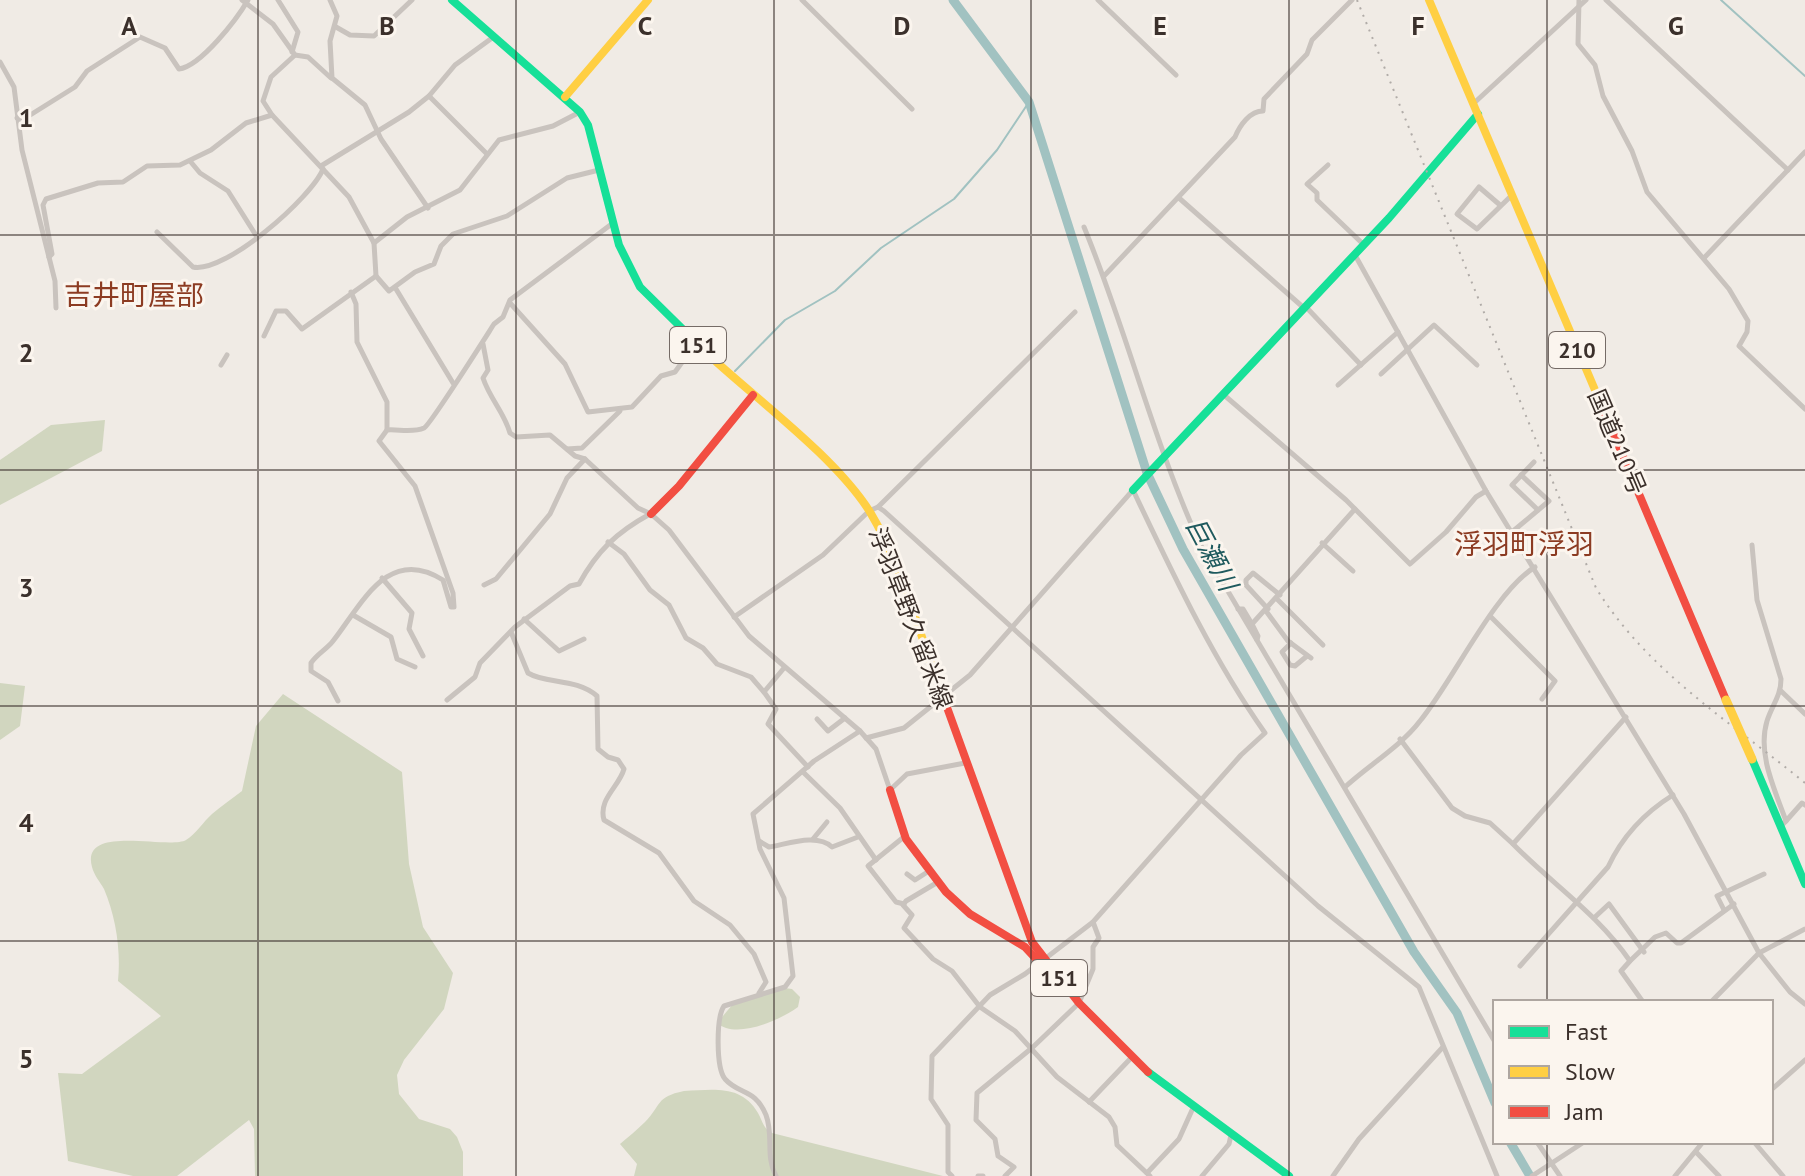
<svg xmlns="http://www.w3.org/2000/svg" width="1805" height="1176" font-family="'PT Sans','Noto Sans JP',sans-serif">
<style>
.green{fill:#d1d6bf}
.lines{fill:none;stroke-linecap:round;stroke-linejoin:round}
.stream{stroke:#a1c2c1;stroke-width:2}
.river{stroke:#a1c2c1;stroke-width:9}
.street{stroke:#c9c3be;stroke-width:5}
.fast{stroke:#16e098;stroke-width:8}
.slow{stroke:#ffcf43;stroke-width:8}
.jam{stroke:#f24e42;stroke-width:8}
.rail{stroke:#b1aca8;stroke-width:2;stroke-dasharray:2 6;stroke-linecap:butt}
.slow-bridge{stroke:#ffcf43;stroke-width:9}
.grid{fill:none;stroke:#3b302b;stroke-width:2;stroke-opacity:0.55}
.labels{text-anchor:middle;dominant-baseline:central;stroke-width:6;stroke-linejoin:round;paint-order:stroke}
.shield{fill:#fbf5ee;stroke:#756b66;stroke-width:2}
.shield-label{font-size:22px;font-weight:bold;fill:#3b302b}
.street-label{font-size:24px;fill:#3b302b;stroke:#fbf5ee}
.water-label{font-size:26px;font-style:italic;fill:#1f5a5e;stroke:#fbf5ee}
.quarter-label{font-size:28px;fill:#8c3b22;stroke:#fbf5ee}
.grid-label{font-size:26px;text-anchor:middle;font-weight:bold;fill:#3b302b;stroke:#fbf5ee;stroke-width:6;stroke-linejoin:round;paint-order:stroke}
</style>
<rect width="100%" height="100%" fill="#f0ebe5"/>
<g class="green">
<path d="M105,420L102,451L0,505V460L51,425Z"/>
<path d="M0,683L25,686L20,726L0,740Z"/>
<path d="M283,694L402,772L409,864L423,927L453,973L444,1009L404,1060L397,1075L399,1094L419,1119L450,1129L457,1137L463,1152V1176H255L254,1129L249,1120L177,1176H133L68,1161L58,1073L82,1074L161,1016L118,981C121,951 116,917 104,889C100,882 94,875 92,867C80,823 168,850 186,840C196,834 203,822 212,814C221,806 232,799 242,791L256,726Z"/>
<path d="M777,987L792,989L800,997L798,1007C780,1020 736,1040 717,1023L733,1004Z"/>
<path d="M684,1091C713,1090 741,1084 758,1113C763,1122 763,1128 772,1133L943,1176H634L637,1164L620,1144C628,1137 637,1130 645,1122C662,1105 655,1097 684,1091Z"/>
</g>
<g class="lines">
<g class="stream">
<path d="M1721,0L1805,76"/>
<path d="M735,371L785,320L835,291L881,248L954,199L997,150L1029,102"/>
</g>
<g class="river">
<path d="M953,0L1029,102L1147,473L1183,549L1414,952L1457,1013L1495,1103"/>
<path d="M1510,1142L1530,1176"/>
</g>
<g class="street">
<path d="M242,0L273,24L295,55L308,57L331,78"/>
<path d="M278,0L298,32L292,52"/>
<path d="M330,0L337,16L330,41L332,78L365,105L381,139L428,208"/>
<path d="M802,0L912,109"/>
<path d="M1098,0L1176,75"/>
<path d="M1579,0L1578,44L1595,65L1603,96L1632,151L1647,192L1729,289L1748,321L1747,332L1739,346L1805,409"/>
<path d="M1606,0L1788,170"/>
<path d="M336,27L350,35L374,36L412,0"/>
<path d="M0,62L14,87L22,150L55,281L56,308"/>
<path d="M429,96L487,154"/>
<path d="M1473,104L1586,0"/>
<path d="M272,115L263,101L271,77L295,55"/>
<path d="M17,118L27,117L75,87L87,71L140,37L165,48L179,69C201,66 237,19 248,0"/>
<path d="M190,161L200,173L228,191L257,237"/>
<path d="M1328,165L1307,184L1317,193V200L1364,245"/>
<path d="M321,166L409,112L429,96L455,65L492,38"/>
<path d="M1179,198L1304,308"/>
<path d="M1500,205L1479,187L1457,214L1477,229L1511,196"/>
<path d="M1084,227C1127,331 1153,441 1200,544L1495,1042"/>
<path d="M157,232L193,267C225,274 312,197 323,169"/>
<path d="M374,243L407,217L460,190L499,140L553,126L580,112"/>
<path d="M1355,255L1486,491L1684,814L1759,953L1790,992L1805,1004"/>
<path d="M49,257L52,254L43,205L46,199L98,183L123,182L147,166L180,165L211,150L246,123L272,115L349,197L374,243L376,276L389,291L415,272L434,264L441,246L453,234L507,216L567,178L599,170"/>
<path d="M1704,258L1805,152"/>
<path d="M1104,276L1235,137C1240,125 1250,111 1263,111L1264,99L1307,54L1312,40L1352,0"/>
<path d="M396,289L453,383"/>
<path d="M351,292L356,304L357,342L387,402V430"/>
<path d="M510,303L565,364L588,412L632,407L661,376L675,372L696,343"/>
<path d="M1306,307L1361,365"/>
<path d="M264,336L276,311H286L302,329L376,276"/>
<path d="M483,344L488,370L483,378C490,399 504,412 510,433L516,437L550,435L575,456L585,459L638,508L651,514L669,530L749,636L860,731L876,749L890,790L907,774L965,763"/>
<path d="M221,365L227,355"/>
<path d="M1381,374L1434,325L1477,365"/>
<path d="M1338,385L1398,332"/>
<path d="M1224,395L1346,500L1410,564L1446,532L1476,497L1486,491"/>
<path d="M567,449L582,448L620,411"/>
<path d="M1534,462L1512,485L1538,510"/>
<path d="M878,507L1075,312"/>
<path d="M1512,532L1549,501L1521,475"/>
<path d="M608,542L624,554L650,590L669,605L686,638L703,648L717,664L751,677L764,692L784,668"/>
<path d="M1322,543L1353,571"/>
<path d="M1752,545L1757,600L1781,679C1781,696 1772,705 1767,721C1757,754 1775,790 1786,821L1781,826"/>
<path d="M382,578L412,613L409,629L423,656"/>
<path d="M484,585L496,579L550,514L567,478L585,459"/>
<path d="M1277,599L1323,645"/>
<path d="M1238,609H1243L1252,624"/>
<path d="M1268,609L1246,585V580L1253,573L1280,595"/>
<path d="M1266,611L1288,641L1311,658"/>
<path d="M353,615L391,637L397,659L415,667"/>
<path d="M1490,616L1555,681L1542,699"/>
<path d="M734,617L823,555L869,511L878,507L884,511L1318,906L1419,987L1497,1176"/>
<path d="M524,619L559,651L584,639"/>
<path d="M511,632L528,673C546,684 576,678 597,696L598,749L608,757L618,760L624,769C619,787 598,799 604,820L659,853L694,901L730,925L754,954L766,982L759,993"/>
<path d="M1257,640L1258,636L1252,624L1355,509"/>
<path d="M1291,643L1282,652L1290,665L1295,666L1307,656"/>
<path d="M1781,691L1805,714"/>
<path d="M764,692L776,709L768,724L808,767"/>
<path d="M447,700L475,677L480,663L515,627L570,586L579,584C597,551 617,532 650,514"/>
<path d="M338,701L328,682L311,671V663C317,654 327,649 333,641C362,604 388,545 443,580L451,607H454L453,593L415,486L379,441L387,430C398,429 413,433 424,428C430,425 485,338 494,324L503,317L510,300L613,223"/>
<path d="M1626,717L1513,844C1552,884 1598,914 1630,961L1621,971L1643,1002"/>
<path d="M817,719L828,731L845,718"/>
<path d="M866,738L904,728L970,675L1133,490C1172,572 1212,658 1265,733L1241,755L1093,922L1025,974L990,995L932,1056L931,1099L948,1125V1172L952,1176"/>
<path d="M1400,739L1452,808L1465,816L1490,823L1513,844"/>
<path d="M803,772L840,808L876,860"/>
<path d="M1345,787C1369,765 1401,746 1420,721C1453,681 1494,592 1535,567"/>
<path d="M1786,821L1802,803L1805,805"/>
<path d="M813,839L827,822"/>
<path d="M759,841L769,847C788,844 817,833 832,847L858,837"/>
<path d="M907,874L915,880L929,871"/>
<path d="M938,882L906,901L903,905L912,915L904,928L933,959L952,971L980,1007L1015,1031L1057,1077L1109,1117L1115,1127L1117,1145L1150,1176"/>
<path d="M904,904L896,902L868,866L905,836"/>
<path d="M1724,910L1717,896L1764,874"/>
<path d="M1595,917L1609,904L1644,952"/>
<path d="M1631,960L1655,937L1666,933L1677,943H1681L1734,904"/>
<path d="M1520,966L1608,867C1622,837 1644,813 1673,795"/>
<path d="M1711,1002L1759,953L1805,929"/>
<path d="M1771,1090L1805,1060"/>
<path d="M1089,1102L1131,1058"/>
<path d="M1537,1142L1560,1176"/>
<path d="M1754,1142L1783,1176"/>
<path d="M1696,1152L1719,1176"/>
<path d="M1147,1173L1179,1139L1193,1108"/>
<path d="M776,1176C765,1156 774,1136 766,1115C755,1088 739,1095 725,1079C716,1068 716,1018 724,1006L785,987L793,976L784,898L760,849L753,814L814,761L860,731"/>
<path d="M978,1176H983"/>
<path d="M1005,1176L1014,1167L998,1156L995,1139L976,1120L977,1093L1033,1047L1079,1003L1093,969V947L1099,938L1093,922"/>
<path d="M1202,1176L1229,1144L1231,1135"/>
<path d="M1333,1176L1359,1139L1442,1048"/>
<path d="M1532,1176L1584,1142"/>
<path d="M1675,1176L1703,1142"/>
</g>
<g class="fast">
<path d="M452,0L580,112L588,125L619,245L640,287L712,358"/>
<path d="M1133,490L1389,218L1478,114"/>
<path d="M1752,759L1805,884"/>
<path d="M1148,1072L1289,1176"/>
</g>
<g class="slow">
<path d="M1429,0L1598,397"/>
<path d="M565,97L648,0"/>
<path d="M712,358C760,402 836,458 870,512C900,562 916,623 936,677"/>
</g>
<g class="jam">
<path d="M1598,397L1726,700"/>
<path d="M651,514L679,486L753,395"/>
<path d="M936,677L1032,942L1079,1003L1148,1072"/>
<path d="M890,790L906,839L946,892L970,914L1025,947L1038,961L1045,959"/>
</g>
<path class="rail" d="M1357,0L1596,588C1648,672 1731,722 1805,783"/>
<path class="slow-bridge" d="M1726,700L1752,759"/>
</g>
<path class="grid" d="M258,0V1176M516,0V1176M774,0V1176M1031,0V1176M1289,0V1176M1547,0V1002M0,235H1805M0,470H1805M0,706H1805M0,941H1805M1547,1142V1176"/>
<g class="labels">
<g class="shield">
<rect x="670" y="327" width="56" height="36" rx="6"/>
<rect x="1549" y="332" width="56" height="36" rx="6"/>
<rect x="1031" y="960" width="56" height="36" rx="6"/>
</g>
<g class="shield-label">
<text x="698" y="345">151</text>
<text x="1577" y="350">210</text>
<text x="1059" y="978">151</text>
</g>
<g class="street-label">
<text transform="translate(1617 442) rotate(67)">国道210号</text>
<text transform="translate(911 618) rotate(69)">浮羽草野久留米線</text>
</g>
<g class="water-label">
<text transform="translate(1212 554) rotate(62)">巨瀬川</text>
</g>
<g class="quarter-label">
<text x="134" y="294">吉井町屋部</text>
<text x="1524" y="543">浮羽町浮羽</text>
</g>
</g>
<g class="grid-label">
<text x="129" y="35">A</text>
<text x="387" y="35">B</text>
<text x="645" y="35">C</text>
<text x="902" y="35">D</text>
<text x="1160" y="35">E</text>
<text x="1418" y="35">F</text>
<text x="1676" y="35">G</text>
<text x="26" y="127">1</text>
<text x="26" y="362">2</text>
<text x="26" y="597">3</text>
<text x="26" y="832">4</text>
<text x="26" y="1068">5</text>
</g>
<rect x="1493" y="1000" width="280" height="144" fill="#fbf5ee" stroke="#aea6a0" stroke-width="2"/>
<rect x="1509" y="1026" width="40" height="12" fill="#16e098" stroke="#aea6a0" stroke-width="2"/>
<text x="1565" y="1040" font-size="24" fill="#3b302b">Fast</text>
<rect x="1509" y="1066" width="40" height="12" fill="#ffcf43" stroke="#aea6a0" stroke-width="2"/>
<text x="1565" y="1080" font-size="24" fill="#3b302b">Slow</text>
<rect x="1509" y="1106" width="40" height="12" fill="#f24e42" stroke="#aea6a0" stroke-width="2"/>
<text x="1565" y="1120" font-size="24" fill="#3b302b">Jam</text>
</svg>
